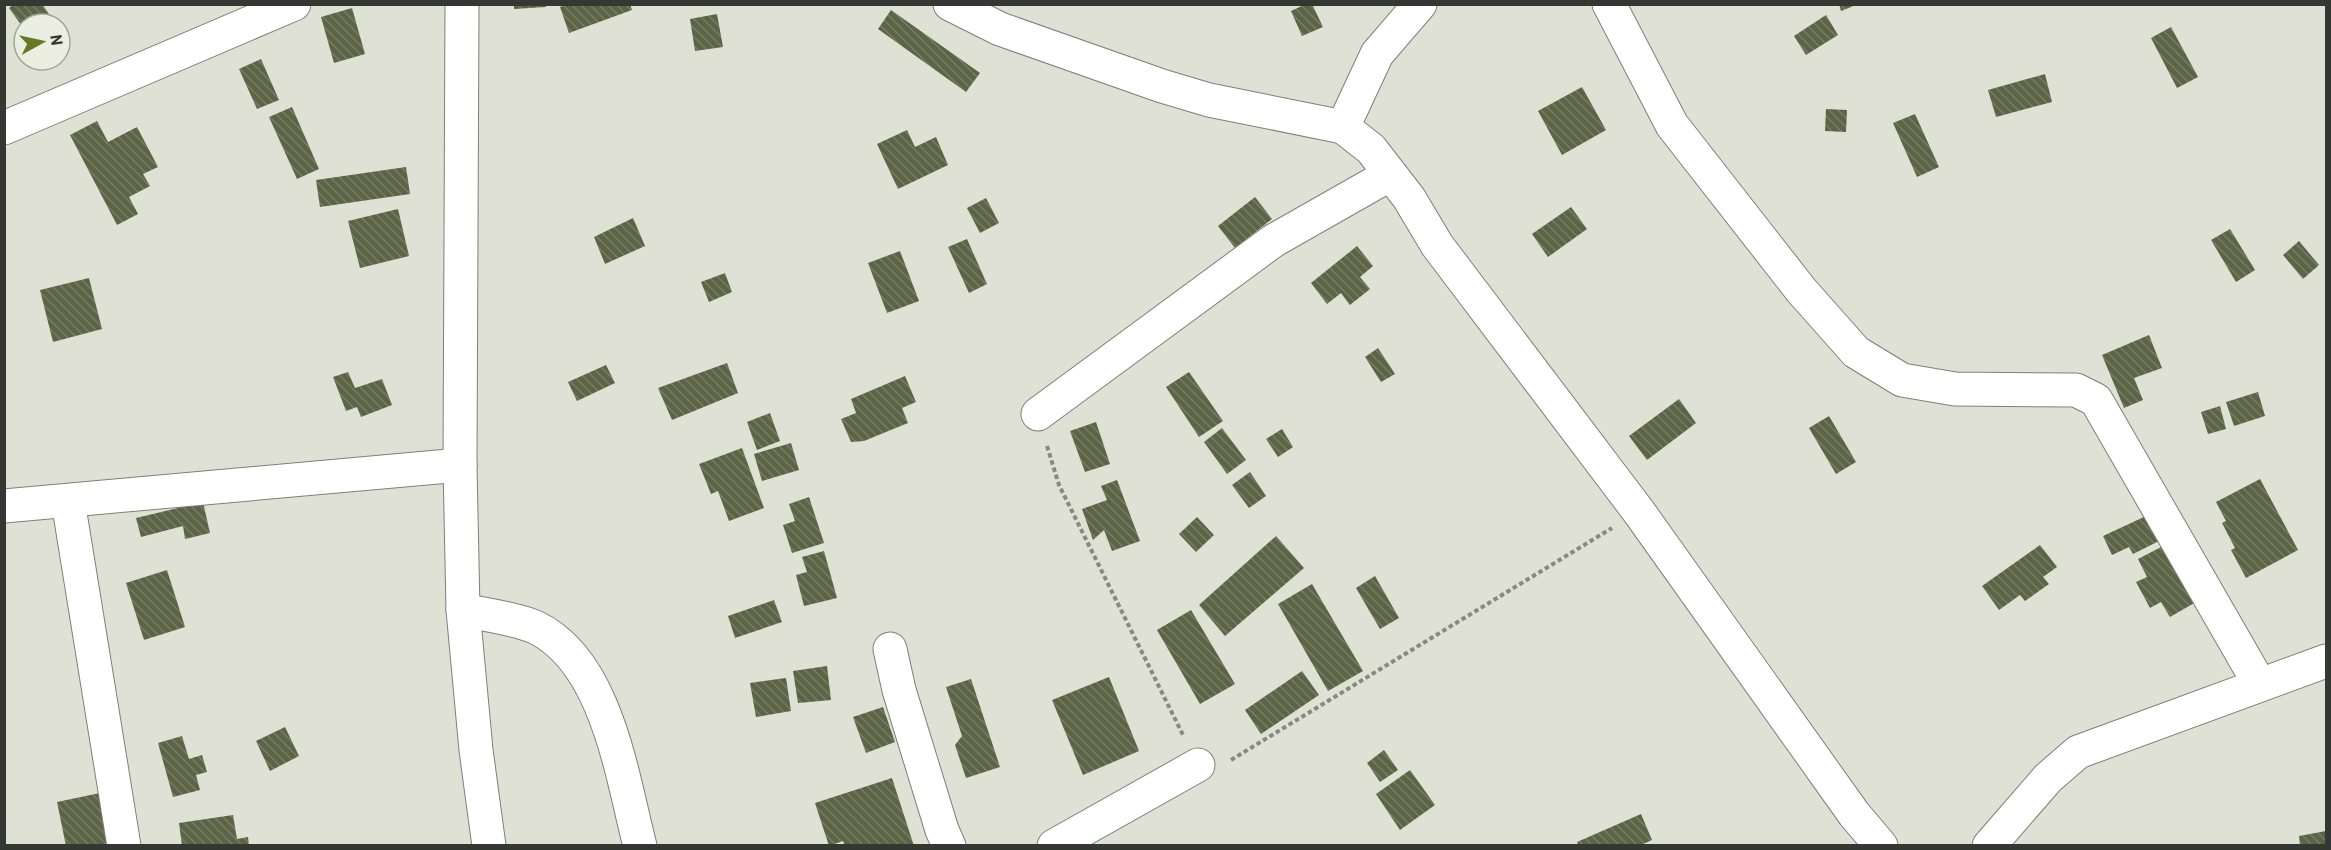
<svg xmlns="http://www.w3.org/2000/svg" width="2331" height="850" font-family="Barlow,sans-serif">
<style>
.building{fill:url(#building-back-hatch)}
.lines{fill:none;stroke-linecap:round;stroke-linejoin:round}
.street-casing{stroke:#7e8176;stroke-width:35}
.secondary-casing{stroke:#7e8176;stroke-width:35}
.path{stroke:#888a81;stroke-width:4;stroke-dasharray:4.5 3;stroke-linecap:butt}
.street{stroke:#fff;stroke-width:33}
.secondary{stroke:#fff;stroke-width:33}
</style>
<defs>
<pattern id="building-back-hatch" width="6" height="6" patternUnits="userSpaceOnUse" patternTransform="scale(1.5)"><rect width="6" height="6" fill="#5d6446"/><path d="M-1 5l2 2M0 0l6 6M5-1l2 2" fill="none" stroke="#767c65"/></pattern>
</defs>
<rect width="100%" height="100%" fill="#dee1d4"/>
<g class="building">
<path d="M14,4H42L56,24H24V29L9,8Z"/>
<path d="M514,4H546V7L514,9Z"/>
<path d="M568,4H630L632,10L569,33L560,7Z"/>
<path d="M1306,4H1312L1323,27L1302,36L1291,11Z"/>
<path d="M1839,4H1856V5L1841,11Z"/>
<path d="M352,8L365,54L334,63L321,17Z"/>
<path d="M891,10L980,73L966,92L878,29Z"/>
<path d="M717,14L723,47L695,51L690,19Z"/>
<path d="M1826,15L1838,35L1806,55L1794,36Z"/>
<path d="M2171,27L2198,77L2177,88L2151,38Z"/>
<path d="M261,59L279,100L257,109L239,69Z"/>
<path d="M2045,74L2052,102L1996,117L1988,90Z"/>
<path d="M1582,87L1606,130L1562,155L1538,111Z"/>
<path d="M292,107L319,169L297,179L269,117Z"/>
<path d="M1826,109L1847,110L1846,132L1825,131Z"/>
<path d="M1915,114L1939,167L1917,177L1893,123Z"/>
<path d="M97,121L108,142L137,127L158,167L143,174L150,186L129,197L138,214L117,225L70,135Z"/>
<path d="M907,130L915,147L936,137L948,165L898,189L877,144Z"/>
<path d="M406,167L410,194L320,207L316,180Z"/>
<path d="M1255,197L1272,219L1235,248L1218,226Z"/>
<path d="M986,198L999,223L980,233L967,208Z"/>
<path d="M1571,207L1587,229L1548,257L1532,234Z"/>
<path d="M398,209L409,256L360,268L348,221Z"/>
<path d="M633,218L645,246L605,264L594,237Z"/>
<path d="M2230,229L2255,270L2236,282L2211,240Z"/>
<path d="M967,239L987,284L969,293L948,247Z"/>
<path d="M2299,241L2319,265L2303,279L2283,255Z"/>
<path d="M1357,246L1373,266L1360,277L1370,289L1350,305L1341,293L1327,304L1311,283Z"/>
<path d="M900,251L919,301L887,313L868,263Z"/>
<path d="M725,273L732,292L709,302L701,282Z"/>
<path d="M89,278L102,329L53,342L40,290Z"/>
<path d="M2149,335L2162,368L2134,378L2143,400L2124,408L2102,355Z"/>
<path d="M1378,348L1395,374L1381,382L1365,357Z"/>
<path d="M727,363L738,393L672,420L658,388Z"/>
<path d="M606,365L615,383L577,401L568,382Z"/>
<path d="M348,372L355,388L382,379L392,405L361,417L357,407L346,411L333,377Z"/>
<path d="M1189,372L1223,421L1199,437L1166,387Z"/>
<path d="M905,376L916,402L902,408L908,423L864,441L851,442L841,419L856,413L851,399Z"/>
<path d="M2258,392L2265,416L2234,426L2226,402Z"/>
<path d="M1679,399L1696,423L1647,460L1629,436Z"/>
<path d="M2220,406L2226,429L2208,434L2201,412Z"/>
<path d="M770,413L780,441L757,450L747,422Z"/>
<path d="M1829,416L1856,462L1836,474L1809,428Z"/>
<path d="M1096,422L1110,464L1085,472L1070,431Z"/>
<path d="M1222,428L1246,460L1227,474L1204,442Z"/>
<path d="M1282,429L1293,447L1278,457L1266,439Z"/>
<path d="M791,443L799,470L762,481L754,454Z"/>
<path d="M742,448L764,508L729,521L718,491L711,494L699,464Z"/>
<path d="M1250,472L1266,496L1249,508L1232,485Z"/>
<path d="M2260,479L2298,550L2246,578L2231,550L2235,548L2222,523L2226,521L2216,502Z"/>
<path d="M1117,480L1140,541L1112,551L1104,530L1093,540L1082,509L1107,500L1101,486Z"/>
<path d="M809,497L824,543L792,553L783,525L795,521L789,504Z"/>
<path d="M203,502L210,533L185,539L183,526L141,537L136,518Z"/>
<path d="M2146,516L2159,541L2133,554L2129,547L2112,555L2103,536Z"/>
<path d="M1197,517L1214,535L1196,552L1179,534Z"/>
<path d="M1276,536L1304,568L1225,636L1199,605Z"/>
<path d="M2040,545L2057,567L2043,577L2049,584L2025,601L2020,595L1999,610L1982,586Z"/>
<path d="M2165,545L2196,602L2170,617L2161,602L2150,608L2136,582L2147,577L2138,559Z"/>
<path d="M824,551L837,598L804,606L796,575L807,572L802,557Z"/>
<path d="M167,570L185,627L144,640L126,583Z"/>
<path d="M1375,576L1399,618L1380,629L1356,588Z"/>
<path d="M1312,584L1363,671L1328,691L1278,604Z"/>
<path d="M774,600L782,622L735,638L728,616Z"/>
<path d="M1191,610L1235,684L1200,704L1157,630Z"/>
<path d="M827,666L831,700L798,703L793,671Z"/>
<path d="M1302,671L1319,695L1261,734L1245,710Z"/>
<path d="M1109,677L1139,751L1083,775L1052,700Z"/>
<path d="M786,678L791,711L756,717L750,683Z"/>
<path d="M971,679L1000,767L966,778L955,745L962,736L946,687Z"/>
<path d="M883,707L895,742L866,753L853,717Z"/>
<path d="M285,727L299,756L270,771L256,741Z"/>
<path d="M182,736L189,759L202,755L207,772L196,775L200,790L173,797L158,743Z"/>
<path d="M1384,750L1398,770L1380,782L1367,763Z"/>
<path d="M1410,770L1435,805L1400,830L1376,794Z"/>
<path d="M892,778L914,846H845L843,841L829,846L815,803Z"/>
<path d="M100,793L111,846H66L57,802Z"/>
<path d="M1641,814L1652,840L1639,846H1579L1577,842Z"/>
<path d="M233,815L237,839L248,837L249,846H182L179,823Z"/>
<path d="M2326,831V846H2300L2299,836Z"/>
</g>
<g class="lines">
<defs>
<g id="street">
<path d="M950,4L1000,29L1162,86L1209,100L1343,127L1371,149L1409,198L1437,245L1639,512L1854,814L1881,846"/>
<path d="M1609,4L1672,125L1801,290L1856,352L1902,380L1955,389L2076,390L2096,400L2260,685"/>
<path d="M1343,127L1377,54L1420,4"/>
<path d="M4,128L294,4"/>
<path d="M1038,414L1273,241L1389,175"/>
<path d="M68,501L124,846"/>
<path d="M4,506L460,465"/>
<path d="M463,610C485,615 514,618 535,627C607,661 622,777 640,846"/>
<path d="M890,649L899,690L942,830L949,846"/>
<path d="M1054,846L1198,765"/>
<path d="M1989,846L2048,778L2078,752L2326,661"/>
</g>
<path id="secondary" d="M462,4L460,465L463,610L476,750L489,846"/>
</defs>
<use href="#street" class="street-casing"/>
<use href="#secondary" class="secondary-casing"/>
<g class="path">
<path d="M1047,446L1059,485L1183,735"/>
<path d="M1231,760L1612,528"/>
</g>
<use href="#street" class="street"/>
<use href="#secondary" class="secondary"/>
</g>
<rect width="2331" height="850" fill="none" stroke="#353732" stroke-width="12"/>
<g transform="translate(42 42) rotate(82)"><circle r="28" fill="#ebeee1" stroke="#a2a59b" stroke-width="1.5"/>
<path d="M0-4.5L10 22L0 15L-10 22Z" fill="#697825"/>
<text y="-9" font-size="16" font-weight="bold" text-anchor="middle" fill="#353732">N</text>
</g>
</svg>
